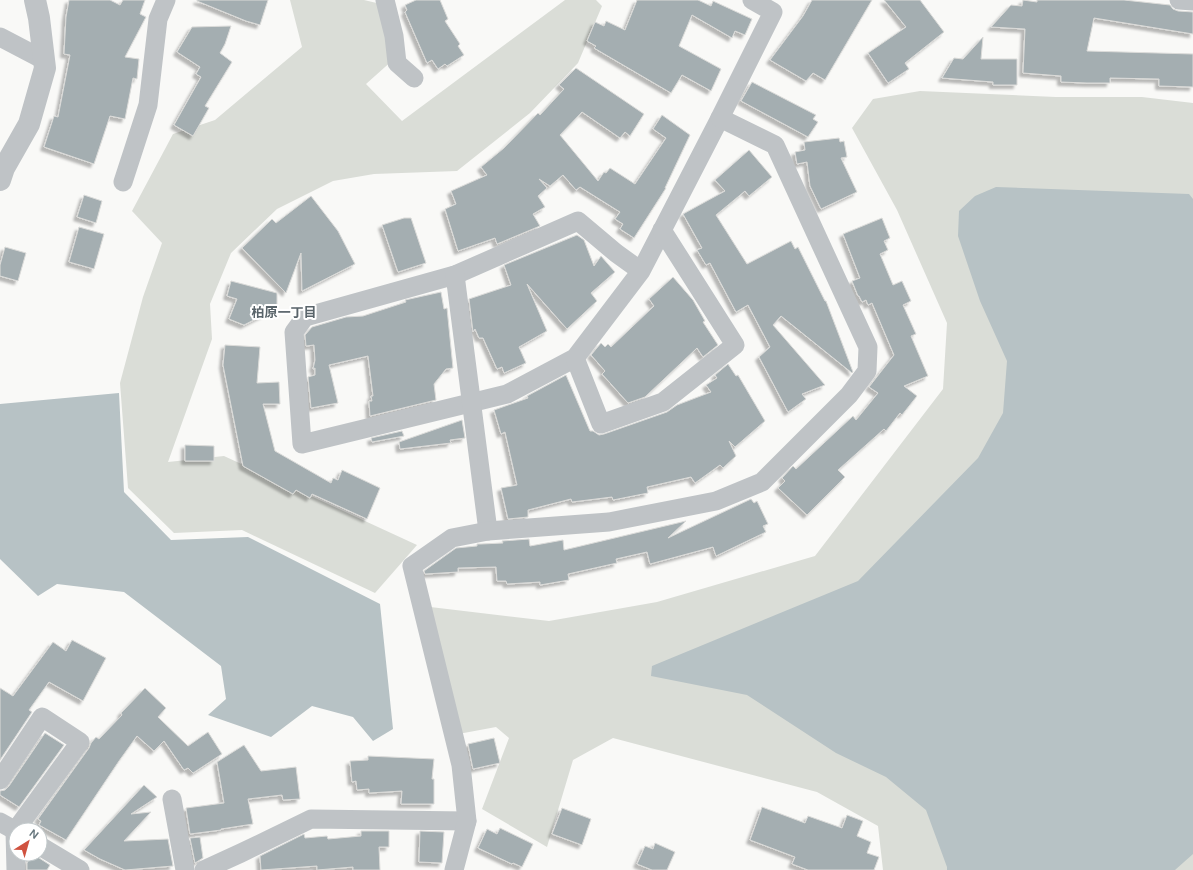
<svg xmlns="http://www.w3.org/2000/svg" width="1193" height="870" font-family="'DM Sans','Noto Sans JP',sans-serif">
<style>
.green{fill:#daddd7}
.water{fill:#b7c2c5}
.building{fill:#a4aeb1;stroke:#dbdbd9;filter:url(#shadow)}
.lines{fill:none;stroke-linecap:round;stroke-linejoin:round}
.minor{stroke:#bfc3c6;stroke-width:19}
.tertiary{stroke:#bfc3c6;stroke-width:22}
.labels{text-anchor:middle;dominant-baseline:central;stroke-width:4;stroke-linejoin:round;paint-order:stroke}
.neighbourhood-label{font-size:13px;font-weight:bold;fill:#59646a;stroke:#fff}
</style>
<defs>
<filter id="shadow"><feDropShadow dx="-3.5" dy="3.5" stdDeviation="1" flood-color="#0004"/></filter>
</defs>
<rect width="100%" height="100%" fill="#f9f9f7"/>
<g class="green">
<path d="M290,0H364L385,5L394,59L366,84L402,121L565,0H596L602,6L578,63L530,113L457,171L374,174L333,181L277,209L231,253L210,304L212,339L168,462L224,456L417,545L375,593L242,530L174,533L128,488L120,383L143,297L162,243L132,211L173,134L215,120L302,47Z"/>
<path d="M920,91L1056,97H1142L1193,103V870H883L878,826L817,792L613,738L573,760L547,847L482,809L509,738L496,727L453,735L422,606L549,621L657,602L815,556L943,389L947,323L897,210L852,128L873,99Z"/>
</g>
<g class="water">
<path d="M996,187L1189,194L1193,199V854L1175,870H947V867L926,810L886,777L836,753L747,695L651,676L652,666L858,581L978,458L1003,413L1007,361L980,301L958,236L959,211L975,196Z"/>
<path d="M119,393L124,492L171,540L248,537L380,604L393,729L373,741L353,717L312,706L271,737L208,715L226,699L221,666L124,592L57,584L38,596L0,559V404Z"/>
</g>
<g class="building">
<path d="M69,0H110L120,5L123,0H145L140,14L146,17L125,57L139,59L137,79L133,78L125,119L110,116L94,164L44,147L54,116L58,117L70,55L64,54L66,17Z"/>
<path d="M197,0H268L260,25L246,21L197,1Z"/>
<path d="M416,0H440L448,19L445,21L460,44L458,46L464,55L447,66L445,64L438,69L432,60L427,63L405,12L407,10L405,5Z"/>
<path d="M637,0H698L711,6L713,1L752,19L745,35L735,31L732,38L692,15L679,46L721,69L711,91L682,75L671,93L594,48L596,46L587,41L595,22L604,26L606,21L625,30Z"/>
<path d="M812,0H872L825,80L813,73L806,81L770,60L803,16Z"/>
<path d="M884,0H920L944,32L905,63L909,69L888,83L868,53L906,27Z"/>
<path d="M1023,0L1037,2V0H1124L1170,5L1173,9L1178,11L1193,12V34L1094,18L1087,51L1193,54V87L1159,86V79L1110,78V83H1087L1061,82V76L1023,73L1025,29L991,27L1011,5L1022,6Z"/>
<path d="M231,26L225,44L220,53L232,62L205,106L209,108L193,136L174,125L201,77L196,74L200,67L177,52L192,27Z"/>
<path d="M983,37L981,59H1017V85H993V82L942,78L954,58L963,59Z"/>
<path d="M576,68L644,114L630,136L625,132L620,138L582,112L560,135L598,181L604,172L606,173L610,168L635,184L666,138L653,129L662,115L690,135L665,188H666L659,199L634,238L620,229L623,224L615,219L620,212L580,187L576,190L563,175L550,186L539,179L547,188L538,196L545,207L533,214L540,226L497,244L495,238L458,251L445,209L456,204L451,191L487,175L481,167L504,148L538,113L540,115L564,89L559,85Z"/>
<path d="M752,82L816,115L813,119L818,122L808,137L741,101Z"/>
<path d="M839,138L840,142L844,141L847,157L841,158L857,192L821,209L810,186L807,162L797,164L795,152L805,150L804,142Z"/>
<path d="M749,150L772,177L749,196L745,191L716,215L747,264L791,241L795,249L798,247L825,301H826L853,372L852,373L781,316L773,325L825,385L802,394L806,399L788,412L759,357L770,347L748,305L736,312L710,263L706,265L697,250L702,248L683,214L725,191L715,180Z"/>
<path d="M84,195L102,201L96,223L77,217Z"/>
<path d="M311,196L338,231L355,264L302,291L301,253L286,293L242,248L272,219L276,223Z"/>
<path d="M404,218H411L426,263L398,272L382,225Z"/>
<path d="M882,218L890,238L884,241L888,250L880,254L893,285L902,281L911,301L903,305L916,334L911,336L928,376L904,386L917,396L902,415L900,413L886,431L884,429L838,470L845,477L807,515L778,488L785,481L782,478L793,466L796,469L853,416L856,420L878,393L869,387L894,355L872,303L868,305L866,300L862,302L859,296H858L852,281L860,278L843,234Z"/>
<path d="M79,227L104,234L94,269L69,262Z"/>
<path d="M577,235L584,240L594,266L601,256L615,272L591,293L597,301L567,329L527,284L547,331L519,347L526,363L504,373L502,367L497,369L483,338H479L475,329L473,332L469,299L511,285L504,265Z"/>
<path d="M5,247L26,253L18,281L0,276V265Z"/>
<path d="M673,277L693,300L705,321L703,322L718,345L703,357L697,348L645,397L628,403L602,374L605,371L591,355L601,343L605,347L608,344L611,347L654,306L649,299Z"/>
<path d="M231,281L277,293V308L244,325L229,319L237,299L227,296Z"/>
<path d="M441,292L444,309L447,308L453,368L446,369L434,384L436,400L370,416L369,401H372L371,396H373L368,356L329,365L338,403L311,408L308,377L315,375V368L313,369L315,360L314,345L306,346L305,335L312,327L346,317L363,316L406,302L405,300Z"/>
<path d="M225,345L260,347L257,383L279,382L280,404H263L275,451L331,483L333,478L338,480L342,470L380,488L367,519L312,494L310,498L296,490L293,494L243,466L223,365Z"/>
<path d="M728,364L736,376L738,375L765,421L735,447L729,441L736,456L723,468L720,465L695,483L691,477L647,487L648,493L613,500L612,497L572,502L571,499L528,510V517L508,519L501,488L517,485L505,432L501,434L494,410L528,398L527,396L566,375L590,431H593L599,435L604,434L667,412L677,405L711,392L706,385L717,378L715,375Z"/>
<path d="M462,420L465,438L450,440L451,443L400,449L399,442Z"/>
<path d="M402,431L404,436L372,442L371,438Z"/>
<path d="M185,445L214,446V461H185Z"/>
<path d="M751,499L754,503L757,501L768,524L763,526L766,532L716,556L713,547L650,564L647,552L616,559L617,563L568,574L569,580L540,585V582L507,584L506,581H497L496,567L458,568V572L425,574L424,571L456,548L477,546V544H481L503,543L502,541L529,539L530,546L563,540L564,550L686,521L668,538Z"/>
<path d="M72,640L106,658L83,701L49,682L29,710L32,712L0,760V688L13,696L53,642L66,651Z"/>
<path d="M145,688L166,708L158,717L188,746L208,732L222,754L193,773L188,768L184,770L164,741L154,751L137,736L119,761L66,840L39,825L41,821L38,819L89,748L91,743L96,737L99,739L122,715L121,713Z"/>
<path d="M45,733L64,745L19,807L0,795V791L5,790L9,786Z"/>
<path d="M494,738L500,763L473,769L468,744Z"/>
<path d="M244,745L261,771L296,767L300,799L283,800L282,795L248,799L253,824L221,829V830L190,834L186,808L224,803L217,762Z"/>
<path d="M368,756L434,759L432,779H434V804H401L402,791L369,793V789L357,790L356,781L352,782L350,761L368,760Z"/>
<path d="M144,785L157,797L131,814L151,812L124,841L168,839L173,866L125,870L100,859L84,850Z"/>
<path d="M762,807L805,823L808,816L842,828L847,815L863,821L857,836L871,842L867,853L879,857L874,870H808L792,864L795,857L750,840Z"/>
<path d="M562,808L591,819L582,845L552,834Z"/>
<path d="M500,828L533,844L522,867L513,863L512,864L478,848L487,829L497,834Z"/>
<path d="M361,831H389V847H379L380,870H353V867L317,870V866L261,870L260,856L304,834L305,838L327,836L328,839L361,836Z"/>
<path d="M420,831L444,832L442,863L419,862Z"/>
<path d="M200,837L203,858L195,863L190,838Z"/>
<path d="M655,843L675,852L667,870H652L637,864L645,846L653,849Z"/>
<path d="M33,854L50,865L47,870H27V863Z"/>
</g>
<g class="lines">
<g class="minor">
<path d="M385,0L394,36L397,63L414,78"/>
<path d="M1179,0L1193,1"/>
<path d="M0,37L44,60"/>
<path d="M123,182L148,105L158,19L166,0"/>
<path d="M641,271L616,253L578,221L455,275L305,317L294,332L302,444L507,394L575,358L641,271L720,118"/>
<path d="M455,275L488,531"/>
<path d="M575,358L601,424L663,402L735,345L662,230"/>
<path d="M0,780L42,717L80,742L15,831L16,870"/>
<path d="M172,799L185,870"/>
<path d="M0,822L16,831"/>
<path d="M40,846L80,870"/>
<path d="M204,870L241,853L311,819L467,821"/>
<path d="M454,870L467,821L461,765L412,566L452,538L488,531L609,522L716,501L762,482L849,395L867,371L868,347L775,145L720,118L773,12L752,0"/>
</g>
<path class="tertiary" d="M0,180L4,168L29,124L45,68L39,18L35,0"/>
</g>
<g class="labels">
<g class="neighbourhood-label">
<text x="284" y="312">柏原一丁目</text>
</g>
</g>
<g transform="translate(28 842) rotate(37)"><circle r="19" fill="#ffffff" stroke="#c2c9cb"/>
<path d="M0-3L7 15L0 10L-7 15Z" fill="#d05240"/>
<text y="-6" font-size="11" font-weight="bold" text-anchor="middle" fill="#67777e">N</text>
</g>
</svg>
